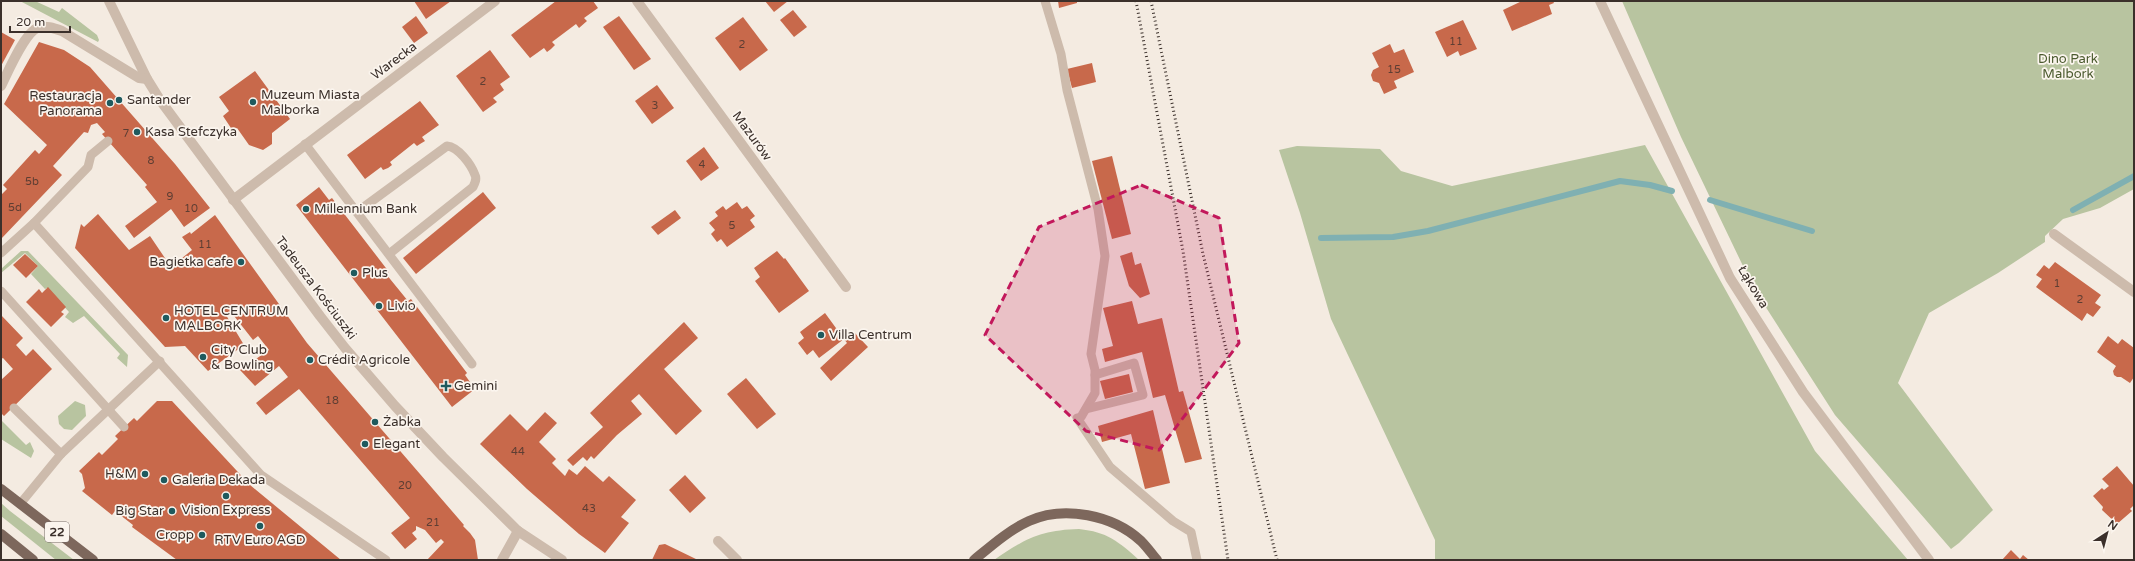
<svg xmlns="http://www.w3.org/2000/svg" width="2135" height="561" font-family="'Varela Round',sans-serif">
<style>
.green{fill:#b8c4a0}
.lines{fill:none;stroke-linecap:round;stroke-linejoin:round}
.stream{stroke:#7fb0b2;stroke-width:6}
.building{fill:#c8694b}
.lane{stroke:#cdbbac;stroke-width:9}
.street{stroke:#cdbbac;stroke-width:10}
.primary{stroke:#7d675c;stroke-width:10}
.rail{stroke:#3b302b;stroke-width:3;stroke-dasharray:1 3;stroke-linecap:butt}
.marked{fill:#c2185b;fill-opacity:0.2;stroke:#c2185b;stroke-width:3;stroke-dasharray:8 5;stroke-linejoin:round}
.poi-dot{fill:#1f5a5e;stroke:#fbf5ee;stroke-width:1.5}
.labels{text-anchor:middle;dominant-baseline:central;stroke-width:3.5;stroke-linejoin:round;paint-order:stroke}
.number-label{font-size:11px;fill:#5e3e33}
.shield{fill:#fbf5ee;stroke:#756b66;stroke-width:1}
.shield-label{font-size:12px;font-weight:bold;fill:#3b302b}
.park-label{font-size:13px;fill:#4a5a2e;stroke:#fbf5ee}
.street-label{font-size:13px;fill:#3b302b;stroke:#fbf5ee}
.poi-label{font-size:13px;fill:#3b302b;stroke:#fbf5ee;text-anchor:start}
</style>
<rect width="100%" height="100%" fill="#f4ebe1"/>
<g class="green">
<path d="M20,1H35L59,12L62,8L97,35L99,40L98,42Z"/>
<path d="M1622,1H2134V189L2100,208L2063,219L2045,236V242L1998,273L1929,313L1898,383L1993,510L1959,543L1951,549L1835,415L1767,309L1743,266L1681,137Z"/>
<path d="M1645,145L1815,451L1908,560H1435V540L1331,319L1300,213L1279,150L1297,146L1380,149L1401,171L1452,186Z"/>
<path d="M21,251H28L128,355L127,367L117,358L120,354L84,316L73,323L65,317L69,312L47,288L45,289L31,274L38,266L25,253L1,273V269Z"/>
<path d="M75,401L85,405L86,416L72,430L64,429L59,424L58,416Z"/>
<path d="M1,420L26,445L30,442L34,451L31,458L1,439Z"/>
<path d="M1,503L10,511L74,560H56L1,516Z"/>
<path d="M1079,529C1107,532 1118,541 1139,560H994C1024,539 1041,530 1079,529Z"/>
</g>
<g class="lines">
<g class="stream">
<path d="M1710,200L1812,231"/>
<path d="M2073,210L2134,176"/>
<path d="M1321,238L1393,237L1428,231L1620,181L1650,185L1672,191"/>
</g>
</g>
<g class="building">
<path d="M414,1H451L426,19Z"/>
<path d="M556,1H593L598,8L584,18L587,21L579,28L576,24L552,42L555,45L551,49L547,52L544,48L530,58L511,35Z"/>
<path d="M765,1H788L774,12Z"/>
<path d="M1058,1H1077V3L1059,8Z"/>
<path d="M1522,1H1553L1554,3L1549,5L1552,14L1512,31L1503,10Z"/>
<path d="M793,10L807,27L794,37L780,20Z"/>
<path d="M416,16L428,33L414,43L402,27Z"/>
<path d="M619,16L651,59L634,70L603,27Z"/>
<path d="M743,17L768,50L740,71L715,38Z"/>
<path d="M1463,20L1477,49L1460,56L1458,51L1447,57L1435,32Z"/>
<path d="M1,32L15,40L1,66Z"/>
<path d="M39,42L64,50L90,67L175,164L210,208L184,227L171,209L134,238L125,226L157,202L145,187L147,185L102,134L105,132L97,123L91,125L88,133L84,132L53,166L62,175L1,239V195L7,189L3,185L35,150L39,154L47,145L4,104Z"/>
<path d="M1390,44L1394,53L1404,49L1414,72L1394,81L1397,88L1384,94L1379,83L1373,81L1371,75L1373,70L1379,67L1372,53Z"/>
<path d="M490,50L510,77L500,84L504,90L493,98L497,102L483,112L456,76Z"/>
<path d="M1092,63L1096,82L1072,88L1067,69Z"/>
<path d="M255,71L290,119L272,133V144L263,150L249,145L237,128L233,131L223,116L229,111L219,97Z"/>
<path d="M657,85L674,108L652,124L635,101Z"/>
<path d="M420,101L439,125L422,137L425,141L420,144L417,146L414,143L390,162L392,165L388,168L383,170L381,167L365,179L347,155Z"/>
<path d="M704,147L719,168L701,181L686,161Z"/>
<path d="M1112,156L1131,234L1112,239L1092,161Z"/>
<path d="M319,187L329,200L332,198L389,272L386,274L408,301L411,299L467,373L465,375L475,389L452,407L296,205Z"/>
<path d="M483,192L496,208L416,274L403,258Z"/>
<path d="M737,202L742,209L747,206L755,216L750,220L755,227L727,247L721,239L717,242L711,234L715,230L709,223L718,216L715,212L723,206L726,210Z"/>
<path d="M675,210L681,218L658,235L651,227Z"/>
<path d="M98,214L129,250L150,236L171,267L192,250L182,237L190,232L191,234L215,215L307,343L464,525L463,526L470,533L475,540L478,560H427L444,542L441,539L436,543L425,530L416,526V530L412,533L417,539L405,549L391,533L410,518L299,389L266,415L256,403L288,377L279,366L255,386L240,370L269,350L258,336L253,340L231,312L226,315L244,345L208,371L185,346L165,347L75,248L81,224L84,227Z"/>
<path d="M777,251L784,259L785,258L809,291L779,313L755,281L760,277L754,268Z"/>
<path d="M1132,252L1135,265L1141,263L1150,294L1140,298L1129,286L1120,256Z"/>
<path d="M25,254L38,266L26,278L13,265Z"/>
<path d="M2055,262L2101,295L2095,303L2101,307L2093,317L2087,313L2082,321L2036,287L2042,279L2036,275L2044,265L2049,269Z"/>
<path d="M48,287L66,307L61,312L64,314L51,327L26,302L39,289L42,293Z"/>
<path d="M1132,301L1138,324L1162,318L1179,392L1183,391L1202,459L1185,463L1165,395L1153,398L1142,352L1105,362L1102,349L1113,346L1103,308Z"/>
<path d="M825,313L844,339L819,358L813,350L807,355L798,343L804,338L800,332Z"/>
<path d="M1,315L23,338L16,345L26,356L33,349L52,369L4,416L1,413V380L13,369L3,358L1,359Z"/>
<path d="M684,322L698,338L664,369L702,411L676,435L639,394L631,401L642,414L617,435L594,459L591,456L587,461L583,457L573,466L567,460L603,427L590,413Z"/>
<path d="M853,331L868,347L831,381L820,368L847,343L844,339Z"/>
<path d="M2108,336L2118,344L2122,339L2134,348V377L2130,383L2121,377H2117L2114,375L2113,371L2116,366L2097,352Z"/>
<path d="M1129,374L1133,392L1105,399L1100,381Z"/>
<path d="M746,378L776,414L757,429L727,394Z"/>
<path d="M157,401H172L250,485L341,560H177L132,527L133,525L115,511L112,515L82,491L85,488L82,474L79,471L99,452L102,455L118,439L115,436L134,418L137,421Z"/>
<path d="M1153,410L1170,483L1145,489L1131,434L1102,442L1098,426Z"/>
<path d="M545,412L557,423L539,442L556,459L552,463L565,476L569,469L577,475L585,466L603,482L609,476L636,500L621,517L629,523L605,553L579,534L527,489L480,444L510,414L527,431Z"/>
<path d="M2117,466L2134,486V505L2130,509L2132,511L2117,524L2102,510L2103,507L2093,496L2102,488L2104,490L2109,486L2102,479Z"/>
<path d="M685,475L706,498L690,513L669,490Z"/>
<path d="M665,544L698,560H652L659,545Z"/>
<path d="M2011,550L2020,559L2023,555L2029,560H2002Z"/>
</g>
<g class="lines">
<g class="lane">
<path d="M1045,1L1061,54L1067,90L1098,209L1105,256L1091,354L1095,370V393L1081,417L1077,418L1110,467L1173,521L1191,532L1197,560"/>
<path d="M305,144L472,364"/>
<path d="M357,212L447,146C458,147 471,164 475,175C477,179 475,183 473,187L389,254"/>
<path d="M34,223L261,475L386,560"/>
<path d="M1,253L34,223L88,167L91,155L108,141"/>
<path d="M1,291L124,427"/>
<path d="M14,408L61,454"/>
<path d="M1086,409L1143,395L1134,363L1095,375"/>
<path d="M20,504L61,454L160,361"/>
</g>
<g class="street">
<path d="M109,1L147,79L160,100L320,316L345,348L395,406L443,457L518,531L562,560"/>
<path d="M637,1L846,287"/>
<path d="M1600,1L1730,278L1803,392L1929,560"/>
<path d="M1,86C8,72 24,34 37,28C45,25 54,28 62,31L139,78L147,79"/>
<path d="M233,200L495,1"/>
<path d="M2054,234L2134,292"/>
<path d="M718,541L737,560"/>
<path d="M502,560L518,531"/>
</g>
<g class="primary">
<path d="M1,489L93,560"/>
<path d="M1,534L33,560"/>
<path d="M974,560C991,546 1009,530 1029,521C1064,505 1113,515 1141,541C1147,547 1152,554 1157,560"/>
</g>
<g class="rail">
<path d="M1136,1L1183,251L1228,560"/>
<path d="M1151,1L1203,254L1277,560"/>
</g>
</g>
<path class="marked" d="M1141,185L1219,218L1239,343L1159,450L1086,431L985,335L1039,227Z"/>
<g class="poi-dot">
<circle cx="119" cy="100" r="4"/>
<circle cx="253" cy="102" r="4"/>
<circle cx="110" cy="103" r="4"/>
<circle cx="137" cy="132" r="4"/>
<circle cx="306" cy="209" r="4"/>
<circle cx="241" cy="262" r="4"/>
<circle cx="354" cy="273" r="4"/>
<circle cx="379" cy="306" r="4"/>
<circle cx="166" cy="318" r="4"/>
<circle cx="821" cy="335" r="4"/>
<circle cx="203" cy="357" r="4"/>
<circle cx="310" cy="360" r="4"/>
<path d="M444 380h4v4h4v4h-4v4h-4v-4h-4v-4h4z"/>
<circle cx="375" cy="422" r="4"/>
<circle cx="365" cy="444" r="4"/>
<circle cx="145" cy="474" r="4"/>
<circle cx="164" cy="480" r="4"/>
<circle cx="226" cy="496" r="4"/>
<circle cx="172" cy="511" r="4"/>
<circle cx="260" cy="526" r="4"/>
<circle cx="202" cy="535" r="4"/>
</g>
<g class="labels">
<g class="number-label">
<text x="1456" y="41">11</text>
<text x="742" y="44">2</text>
<text x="1394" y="69">15</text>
<text x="483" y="81">2</text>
<text x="655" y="105">3</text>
<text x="126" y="133">7</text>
<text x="151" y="160">8</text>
<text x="702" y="164">4</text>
<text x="32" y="181">5b</text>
<text x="170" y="196">9</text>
<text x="15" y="207">5d</text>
<text x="191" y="208">10</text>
<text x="732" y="225">5</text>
<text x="205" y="244">11</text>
<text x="2057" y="283">1</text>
<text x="2080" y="299">2</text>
<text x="332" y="400">18</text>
<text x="518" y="451">44</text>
<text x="405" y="485">20</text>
<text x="589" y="508">43</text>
<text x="433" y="522">21</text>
</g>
<rect class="shield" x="45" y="522" width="24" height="20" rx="3"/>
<g class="shield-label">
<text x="57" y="532">22</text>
</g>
<g class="park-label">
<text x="2068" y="59">Dino Park<tspan x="2068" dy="15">Malbork</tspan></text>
</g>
<g class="street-label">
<text transform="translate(394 61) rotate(-37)">Warecka</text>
<text transform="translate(752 136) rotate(54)">Mazurów</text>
<text transform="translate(1753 287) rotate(59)">Łąkowa</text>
<text transform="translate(316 288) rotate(53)">Tadeusza Kościuszki</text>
</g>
<g class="poi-label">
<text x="261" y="95">Muzeum Miasta<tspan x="261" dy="15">Malborka</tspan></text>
<text x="102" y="96" text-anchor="end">Restauracja<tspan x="102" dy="15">Panorama</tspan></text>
<text x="127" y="100">Santander</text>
<text x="145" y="132">Kasa Stefczyka</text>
<text x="314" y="209">Millennium Bank</text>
<text x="233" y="262" text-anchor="end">Bagietka cafe</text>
<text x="362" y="273">Plus</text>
<text x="387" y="306">Livio</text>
<text x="174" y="311">HOTEL CENTRUM<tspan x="174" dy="15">MALBORK</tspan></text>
<text x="829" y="335">Villa Centrum</text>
<text x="211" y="350">City Club<tspan x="211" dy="15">&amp; Bowling</tspan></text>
<text x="318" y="360">Crédit Agricole</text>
<text x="454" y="386">Gemini</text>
<text x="383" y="422">Żabka</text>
<text x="373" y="444">Elegant</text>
<text x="137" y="474" text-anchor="end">H&amp;M</text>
<text x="172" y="480">Galeria Dekada</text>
<text x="226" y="510" text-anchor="middle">Vision Express</text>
<text x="164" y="511" text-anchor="end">Big Star</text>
<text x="194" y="535" text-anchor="end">Cropp</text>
<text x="260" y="540" text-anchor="middle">RTV Euro AGD</text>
</g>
</g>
<rect width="2135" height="561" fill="none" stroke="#3b302b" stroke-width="4"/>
<g transform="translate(2107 533) rotate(36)" stroke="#fbf5ee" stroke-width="3" paint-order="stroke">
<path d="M0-3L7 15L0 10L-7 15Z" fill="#3b302b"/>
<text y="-6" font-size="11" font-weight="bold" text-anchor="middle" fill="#3b302b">N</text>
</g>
<path d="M10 26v6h60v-6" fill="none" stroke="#3b302b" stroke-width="2"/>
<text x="16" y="26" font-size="12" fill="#3b302b" stroke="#fbf5ee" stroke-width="3" paint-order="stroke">20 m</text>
</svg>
